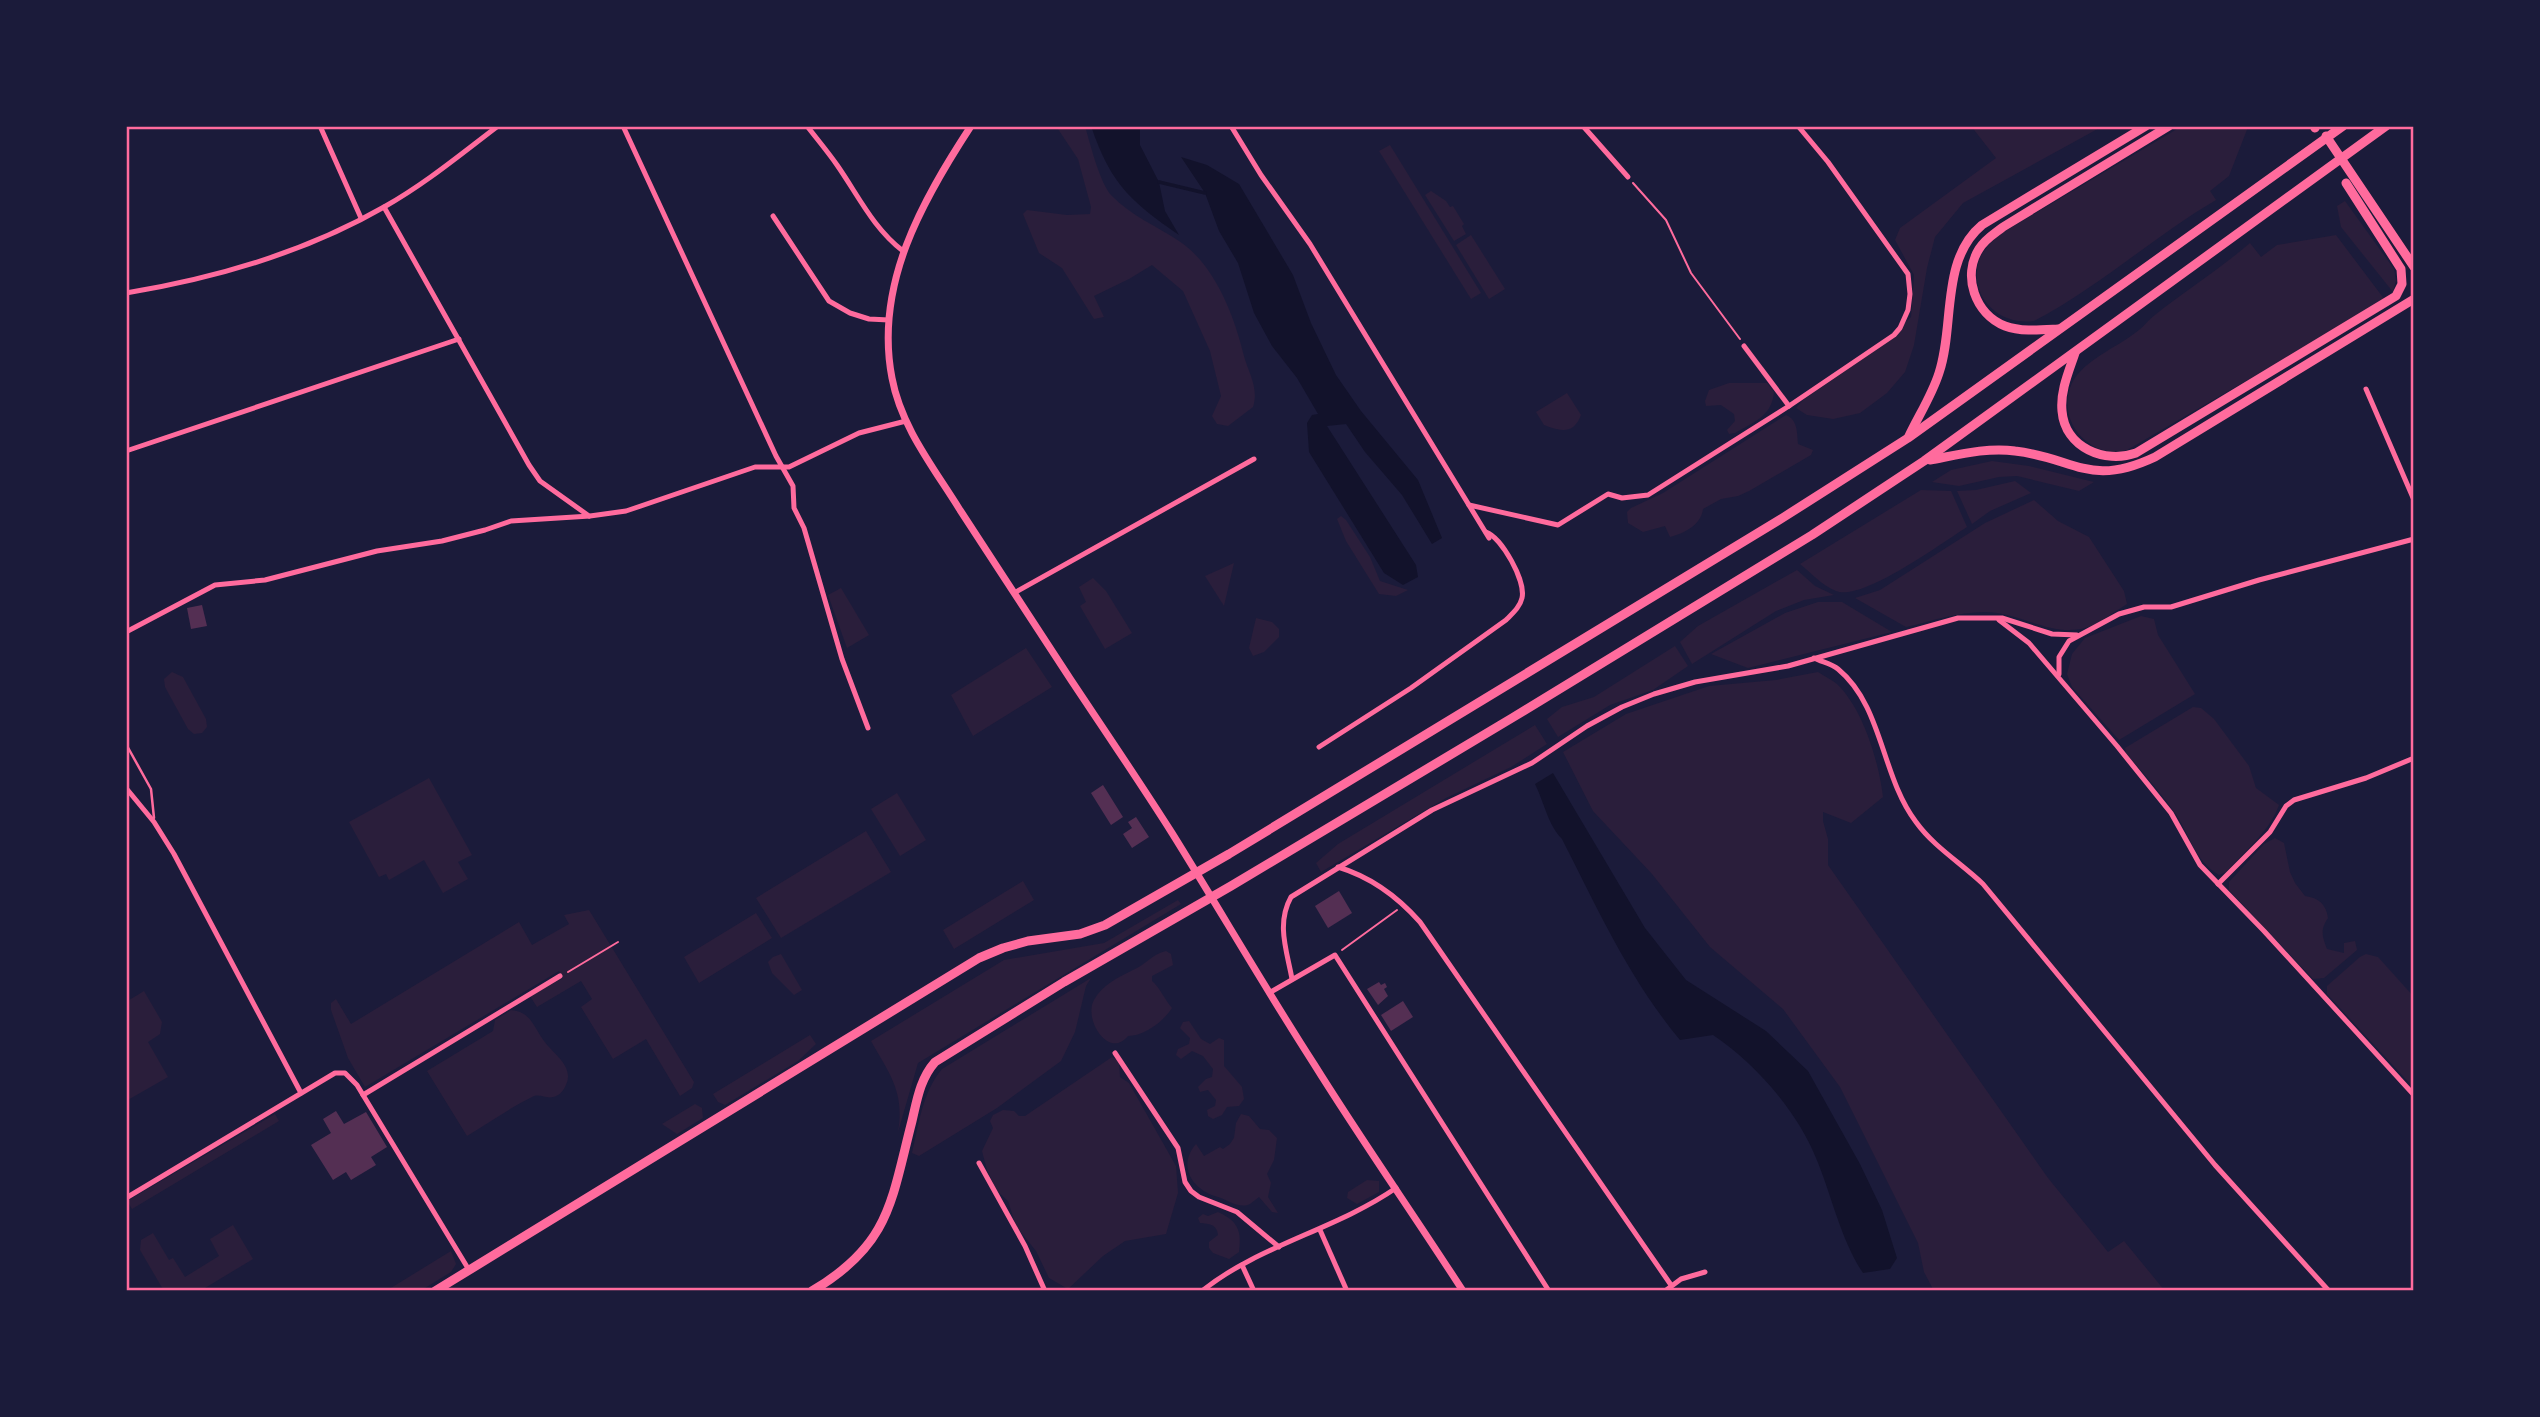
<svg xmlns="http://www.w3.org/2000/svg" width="2540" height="1417" font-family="Ubuntu,sans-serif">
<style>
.green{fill:#2a1e3b}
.water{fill:#12122b}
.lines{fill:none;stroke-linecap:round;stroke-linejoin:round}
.stream{stroke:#12122b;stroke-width:3.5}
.building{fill:#542f53}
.path{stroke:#ff6b9d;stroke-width:2}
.service{stroke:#ff6b9d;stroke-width:2.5}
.minor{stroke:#ff6b9d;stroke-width:5}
.tertiary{stroke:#ff6b9d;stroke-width:7}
.primary{stroke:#ff6b9d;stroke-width:9}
.neatline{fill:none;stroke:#ff6b9d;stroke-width:2.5}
</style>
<rect width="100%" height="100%" fill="#1b1b3a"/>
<g class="green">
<path d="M1056,126H1085C1090,143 1100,184 1112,196C1130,215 1158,227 1179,241C1215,265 1234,315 1244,356C1249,374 1259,388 1253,407L1228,426L1217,424L1212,416L1221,396L1210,351L1183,291L1152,265L1129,279L1094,296L1104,317L1094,319L1062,268L1039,253L1023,214L1027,210L1067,215L1090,214L1091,207L1078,159Z"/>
<path d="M1971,126H2103L1963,203L1935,237L1927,268L1914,345L1905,372L1887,393L1860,413L1833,419L1807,415L1796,408L1803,400L1877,349L1911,317L1914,275L1895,240L1900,228L1996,158Z"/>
<path d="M2182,126L2248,127L2229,176L2210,191L2216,200C2153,237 2099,287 2034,321C2001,326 1970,299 1978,264C1981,251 1992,241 2002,233Z"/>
<path d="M1390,145L1481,293L1471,299L1379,151Z"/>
<path d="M1431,191L1446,201L1450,207L1453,206L1464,224L1462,226L1466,234L1454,241L1425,195Z"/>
<path d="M2345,201L2394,269L2396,280L2393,292L2341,227L2337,206Z"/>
<path d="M1471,235L1505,289L1489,299L1456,245Z"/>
<path d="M2336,235L2385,300L2127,450C2112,454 2098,451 2086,441C2069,428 2062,403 2072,383C2084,360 2116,348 2135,333C2143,328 2148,320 2155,315C2186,290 2220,269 2250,243L2261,257L2277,245Z"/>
<path d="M1729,383H1767L1774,392C1772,416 1754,422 1735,433L1729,434L1727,430L1735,421L1734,414L1721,405L1706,406L1705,401L1709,390Z"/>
<path d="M1567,393L1581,415C1574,434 1561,432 1544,425L1536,412Z"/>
<path d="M1786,415C1798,420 1797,433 1798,444L1813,450L1811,455L1749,491L1738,496L1721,499L1703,509C1701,525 1685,533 1670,537L1665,526L1643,532L1628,523L1627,512L1631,508L1663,493Z"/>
<path d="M1992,461L2029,466L2094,482L2079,491L2017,476L1999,477L1959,486L1932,482L1951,470Z"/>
<path d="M2015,481L2031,493L1990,511L1972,524L1957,491L1976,490Z"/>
<path d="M1921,490L1951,491L1967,527C1943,542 1862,602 1836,591C1823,586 1811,573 1800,564Z"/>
<path d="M2034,500L2058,521L2089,537L2124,591L2127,604C2114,612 2099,624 2085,628C2050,637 2020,612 1985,612C1958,612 1932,621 1906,627L1855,598L1880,590L1985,523Z"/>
<path d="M1341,516L1346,520L1370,557L1380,581L1408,590L1396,596L1379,594L1346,541L1337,519Z"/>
<path d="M1234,563L1224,606L1205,576Z"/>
<path d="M1797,570L1815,586L1834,595L1804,600L1776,611L1692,664L1680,642L1698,626Z"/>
<path d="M1093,578L1106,591L1132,633L1105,649L1080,606L1086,602L1079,587Z"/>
<path d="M841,588L869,635L847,648L828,595Z"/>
<path d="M1818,602H1842L1892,632L1748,668L1711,654L1785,613Z"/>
<path d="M2141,616L2154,619L2158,635L2195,694L2119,740L2072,687L2067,674L2072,654L2085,638Z"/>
<path d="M1256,618L1272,622L1279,629V637L1264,652L1253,656L1249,648Z"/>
<path d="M1675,646L1688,666L1653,690L1610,705L1558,737L1547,719L1562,707L1594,697Z"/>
<path d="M1026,648L1052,687L973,736L951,695Z"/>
<path d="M172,672L183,677L206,719L207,727L202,733L194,734L188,729L165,687L164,679Z"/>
<path d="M1818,672C1824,676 1832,680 1837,684C1863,709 1879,762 1883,797L1851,823L1823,812V821L1828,839V865L2048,1178L2108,1252L2124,1241L2165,1291H1934L1924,1272L1918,1243L1840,1087L1783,1009L1710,947L1652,874L1593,811L1563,752L1626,714L1709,686L1776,680Z"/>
<path d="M2193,707L2201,708L2214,719L2249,766L2256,788L2279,805C2270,831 2244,852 2226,872L2219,875C2194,860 2190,835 2175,813C2160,792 2143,773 2126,753L2125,748Z"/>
<path d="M1535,725L1547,744L1511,767L1446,798L1321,872L1316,863L1338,844Z"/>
<path d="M429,778L472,855L458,862L468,879L443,893L424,860L389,880L386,874L379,877L349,822Z"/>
<path d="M897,793L926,840L900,856L871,809Z"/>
<path d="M866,831L891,872L781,938L756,898Z"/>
<path d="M2275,838L2284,843L2290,872L2295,883L2305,896C2319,898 2326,904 2328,918C2320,930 2322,936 2327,949L2344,953V943L2355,941L2357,950L2324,978L2313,979L2229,890V882L2264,844Z"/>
<path d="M1023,881L1034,900L954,949L943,930Z"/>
<path d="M1178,900L1181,904L918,1063L898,1132C905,1092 889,1073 871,1041L1004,960L1104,943Z"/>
<path d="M589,910L694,1082L692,1088L680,1096L646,1039L613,1059L581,1007L592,999L581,981L537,1007L530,996L563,978L559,971L365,1087L348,1058L331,1010V1003L336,999L351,1024L519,922L532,945L569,924L564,915Z"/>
<path d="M756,913L772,938L699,983L684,957Z"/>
<path d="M1166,951L1171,954L1173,965L1152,976V981C1161,989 1164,999 1172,1008C1163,1022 1144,1036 1128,1036C1109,1060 1083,1019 1094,1000C1102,985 1119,977 1133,970C1146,965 1152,954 1166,951Z"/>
<path d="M781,954L802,990L794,995L772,973L768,962L773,957Z"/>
<path d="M2366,954L2378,957L2414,997V1088L2327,994V986L2360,957Z"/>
<path d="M1091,978L1086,986L1075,1032L1061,1061L997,1108L919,1156L912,1153C919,1124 922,1093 942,1069Z"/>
<path d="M144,991L162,1022L160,1034L148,1042L168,1077L126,1101V1002Z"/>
<path d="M511,1010C531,1012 533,1026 544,1041C554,1055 576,1067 565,1087C563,1091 559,1096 553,1097C546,1099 539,1093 532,1097C510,1108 488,1123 467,1136L427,1071L493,1031L495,1020Z"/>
<path d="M1189,1021L1201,1039L1210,1044L1219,1038L1224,1040V1066L1242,1087L1244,1099L1239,1106L1227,1107L1222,1115L1213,1119L1208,1116L1207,1110L1215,1106L1216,1100L1208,1090L1200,1092L1198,1087L1206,1079L1212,1077L1213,1069L1203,1056L1192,1051L1181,1059L1176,1055L1178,1049L1189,1044L1190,1038L1180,1028L1183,1022Z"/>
<path d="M810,1035L816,1044L798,1061L725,1105L718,1102L713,1094Z"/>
<path d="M1112,1057L1119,1061L1120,1077L1129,1083L1176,1166L1178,1193L1166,1234L1125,1241L1103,1256L1068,1289L1049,1278L1036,1251L1016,1226L1008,1201L997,1191L987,1170L982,1151L993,1128L990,1121L993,1115L1003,1110L1014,1111L1019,1116H1025Z"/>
<path d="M695,1104L702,1108L703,1118L677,1134L662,1124Z"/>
<path d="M275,1114L279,1121L132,1209L127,1201Z"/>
<path d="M1241,1114L1249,1116L1260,1129L1269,1130L1277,1138L1274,1160L1267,1174L1271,1183L1268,1197L1278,1213L1272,1212L1259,1197C1256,1199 1253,1202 1250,1204C1239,1209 1228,1200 1218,1197C1194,1191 1176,1167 1196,1144L1204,1156L1220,1147L1223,1149L1230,1144L1234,1138L1236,1123Z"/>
<path d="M1367,1180L1379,1181V1192L1357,1204L1347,1198L1348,1192Z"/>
<path d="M1218,1212C1238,1221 1242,1231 1239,1252L1229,1259L1213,1253L1209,1248V1242L1218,1235C1217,1224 1209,1224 1200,1223L1198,1218L1203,1214L1208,1216Z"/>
<path d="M233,1225L253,1259L200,1291H164L140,1250L141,1240L153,1233L169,1260L173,1258L185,1277L219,1256L210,1239Z"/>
<path d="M451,1251L456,1264L451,1272L420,1291H386Z"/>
</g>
<g class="water">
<path d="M1091,126H1140V145L1159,182L1165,211L1179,235C1130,201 1111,184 1091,126Z"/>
<path d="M1181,157L1207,165L1239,184L1293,275L1311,323L1336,375L1361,411L1418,480L1442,538L1432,544L1402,495L1365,452L1346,424L1327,426L1416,565L1418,577L1403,585L1384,573L1309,452L1307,423L1312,415L1318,414L1297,378L1272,346L1254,313L1238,263L1219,231L1205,193Z"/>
<path d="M1553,773L1645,928L1686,980L1766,1031L1808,1071L1860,1164L1882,1210L1897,1258L1890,1269L1863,1273C1840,1238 1832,1196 1816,1158C1797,1111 1755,1063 1713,1035L1680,1040C1630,980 1597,908 1562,839C1548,825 1544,802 1535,784Z"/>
</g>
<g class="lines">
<path class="stream" d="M1159,182L1205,193"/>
</g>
<g class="building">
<path d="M202,605L207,626L191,629L187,608Z"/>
<path d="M1103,785L1123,817L1111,825L1091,793Z"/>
<path d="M1136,817L1149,837L1132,848L1123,834L1132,828L1128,822Z"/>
<path d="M1339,891L1352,913L1328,928L1315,906Z"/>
<path d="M1379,982L1381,985L1385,983L1387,987L1384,989L1388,996L1378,1005L1367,989Z"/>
<path d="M1403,1001L1413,1017L1391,1031L1381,1015Z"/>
<path d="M336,1111L344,1124L366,1112L387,1147L371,1157L376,1165L351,1180L346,1172L333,1180L311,1145L331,1133L323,1119Z"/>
</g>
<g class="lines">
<g class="path">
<path d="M1633,183L1666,220L1691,273L1740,339"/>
<path d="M1342,950L1397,910"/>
<path d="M568,972L618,942"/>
</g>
<path class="service" d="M126,744L151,789L154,818"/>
<g class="minor">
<path d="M320,126L361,218"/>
<path d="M623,126L776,456L793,486L794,508L804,528L842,659L868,728"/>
<path d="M807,126C817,139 828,152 837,165C858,195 873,228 903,251"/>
<path d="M1231,126L1261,175L1310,244L1489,538"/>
<path d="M1583,126L1628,177"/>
<path d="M384,207L529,465L540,481L589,516"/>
<path d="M773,216L829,301L850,313L869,319L889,320"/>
<path d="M126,293C217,278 304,253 384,207C425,184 461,154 498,126"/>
<path d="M1744,346L1789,406"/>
<path d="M2366,389L2414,500"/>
<path d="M126,451L459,339"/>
<path d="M1469,505L1558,525L1608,494L1622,498L1648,495L1789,406L1894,335L1900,328L1908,310L1910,294L1908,274L1828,162L1798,126"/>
<path d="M1014,593L1254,459"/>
<path d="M1999,620L2029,643L2117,746L2171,813L2200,865L2264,931L2414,1095"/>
<path d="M126,632L215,585L265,580L377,551L442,541L485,530L511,521L590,516L626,511L755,467H789L859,433L906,421"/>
<path d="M1814,658C1822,662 1832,664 1838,669C1883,706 1881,776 1916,822C1934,847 1961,863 1983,884L2215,1165L2329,1291"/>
<path d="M2059,674V657L2069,641L2119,614L2144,607H2171L2259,580L2414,539"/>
<path d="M1319,747L1411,688L1506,620C1513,613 1520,607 1522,598C1526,581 1502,538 1486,532"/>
<path d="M126,788L154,822L174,854L301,1093"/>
<path d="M1338,867C1371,877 1397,896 1420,922L1671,1285"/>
<path d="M2218,884L2270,832L2286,806L2294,800L2366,778L2414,758"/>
<path d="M1292,979C1287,951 1276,924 1291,897L1432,810L1532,763L1587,726L1622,707L1654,694L1695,682L1788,666L1958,618H2002L2052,634L2077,635"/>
<path d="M1269,993L1335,955L1549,1291"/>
<path d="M1115,1053L1178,1148L1185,1182L1191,1191L1199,1197L1237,1212L1279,1247"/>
<path d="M363,1095L560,976"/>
<path d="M979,1163L1025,1246L1045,1291"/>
<path d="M126,1198L335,1073H345L357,1085L469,1270"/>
<path d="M1320,1230L1347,1291"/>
<path d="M1242,1265L1254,1291"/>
<path d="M1202,1291C1259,1245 1335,1230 1396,1188"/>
<path d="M1665,1291L1681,1279L1705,1272"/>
</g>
<path class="tertiary" d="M971,126C922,201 874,285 892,378C901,427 934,468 960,510C997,567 1034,623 1071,680C1105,731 1139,781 1172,833C1220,910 1265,988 1314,1064C1362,1141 1414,1215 1463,1291"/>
<g class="primary">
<path d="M2314,126L2315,128"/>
<path d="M2326,136L2414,267"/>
<path d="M2058,329C2041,330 2021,332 2005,326C1975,314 1962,276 1979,249C1985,239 1994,234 2003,227L2169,126"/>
<path d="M2075,353C2069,371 2060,391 2062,411C2065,448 2105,464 2136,453L2396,296L2402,284L2401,269L2346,183"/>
<path d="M1909,436C1919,415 1932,395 1939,373C1955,326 1940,260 1982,225L2146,126"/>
<path d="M1930,460C1957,455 1987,447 2015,451C2076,458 2089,488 2155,457L2414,299"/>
<path d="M435,1291L979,958L1003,948L1028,941L1080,934L1105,925L1229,854L1784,517L1908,438L2343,126"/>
<path d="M812,1291C890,1245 891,1202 912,1121C917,1100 920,1079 935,1062L1064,982L1231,886L1512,718L1812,535L1924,461L2386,126"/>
</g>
</g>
<rect width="2540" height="1417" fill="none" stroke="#1b1b3a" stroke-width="256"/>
<rect x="128" y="128" width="2284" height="1161" class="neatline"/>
</svg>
